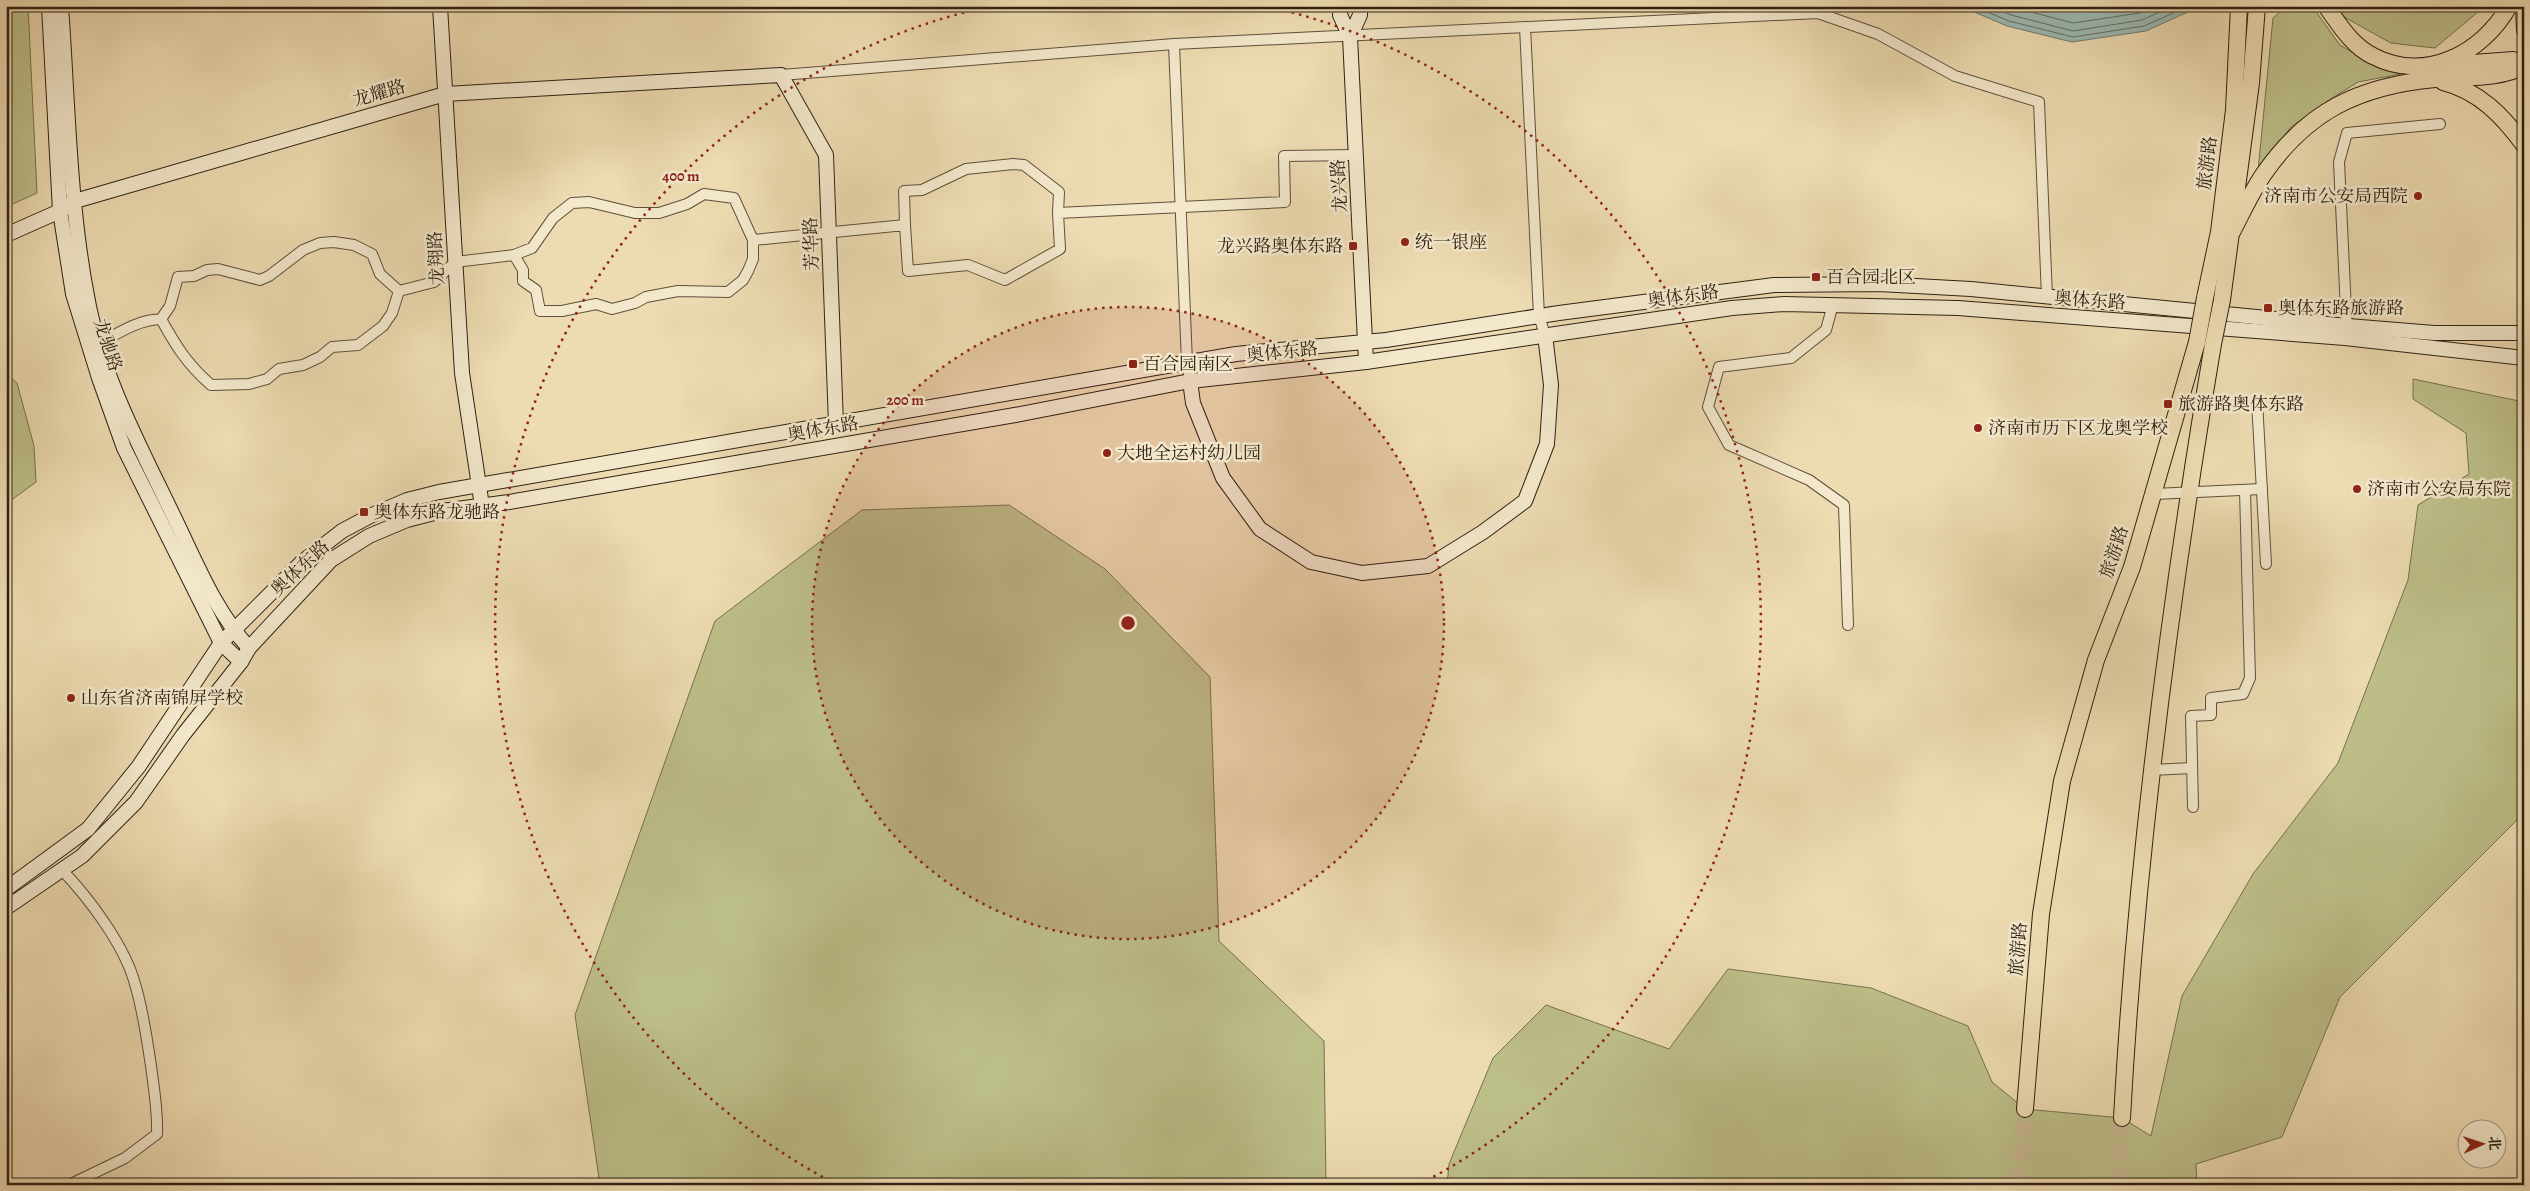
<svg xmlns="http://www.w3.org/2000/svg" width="2530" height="1191" font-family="Alegreya,'Noto Serif SC',serif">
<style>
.green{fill:#bdbf89;stroke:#76704e}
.water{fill:#9bb9b3;stroke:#6f7c73}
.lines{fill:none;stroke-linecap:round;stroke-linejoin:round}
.shore{stroke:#646c64;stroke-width:1}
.primary-tunnel{stroke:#c7b692;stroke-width:16;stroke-dasharray:16 8;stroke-linecap:butt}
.street-casing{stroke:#5e4f3b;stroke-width:12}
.secondary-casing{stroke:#2e2014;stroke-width:16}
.primary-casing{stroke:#2e2014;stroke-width:18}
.street{stroke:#f3e8cc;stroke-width:10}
.secondary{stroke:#f3e8cc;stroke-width:14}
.primary{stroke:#eddbb1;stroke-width:16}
.primary-bridge-casing{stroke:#2e2014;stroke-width:18;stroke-linecap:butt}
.primary-bridge{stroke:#eddbb1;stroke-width:16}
.ring{fill:none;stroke:#8f2418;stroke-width:2.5;stroke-dasharray:2.5 5}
.poi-dot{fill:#8f2418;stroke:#f3e8cc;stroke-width:2}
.labels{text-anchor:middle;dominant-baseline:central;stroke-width:5;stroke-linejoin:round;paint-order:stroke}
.street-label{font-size:18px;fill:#2e2014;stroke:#f3e8cc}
.poi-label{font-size:18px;fill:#2e2014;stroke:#f3e8cc;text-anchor:start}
.centre{fill:#8f2418;stroke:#f3e8cc;stroke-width:2.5}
.ring-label{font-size:15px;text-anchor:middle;font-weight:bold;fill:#8f2418;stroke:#f3e8cc;stroke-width:5;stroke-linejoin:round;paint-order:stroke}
</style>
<rect width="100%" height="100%" fill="#eddbb1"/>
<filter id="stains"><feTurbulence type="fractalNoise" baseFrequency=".004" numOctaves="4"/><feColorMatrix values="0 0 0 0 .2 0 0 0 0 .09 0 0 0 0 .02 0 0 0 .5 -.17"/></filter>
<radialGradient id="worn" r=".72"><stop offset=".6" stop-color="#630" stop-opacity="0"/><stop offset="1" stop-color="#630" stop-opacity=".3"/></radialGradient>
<g class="green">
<path d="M6,6H28L37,193L6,207Z"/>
<path d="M2287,6H2312L2340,45L2377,67L2411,72L2358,82L2329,100L2291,127L2258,171L2273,18Z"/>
<path d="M2338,6H2485L2435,48L2391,43L2344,17Z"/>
<path d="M6,374L17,383L34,446L36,482L6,504Z"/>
<path d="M2413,379L2524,402V813L2340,997L2282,1137L2196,1164L2197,1185H1447L1449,1164L1493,1058L1546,1005L1669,1049L1728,969L1871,988L1968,1026L1992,1082L2025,1109L2122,1118L2151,1136L2182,996L2253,874L2338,763L2408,580L2418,505L2469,474L2466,433L2413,399Z"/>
<path d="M1009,505L1105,569L1210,677L1219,941L1324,1041L1326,1185H600L575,1015L715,621L862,510Z"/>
</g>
<path class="water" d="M1960,6H2201L2146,31L2072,42L2007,26Z"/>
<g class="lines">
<g class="shore">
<path d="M1973,6L2009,21L2073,37L2144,26L2189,6"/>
<path d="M1989,6L2011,15L2073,31L2142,20L2173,6"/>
<path d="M2008,6L2073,23L2140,13L2155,6"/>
</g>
<g class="primary-tunnel">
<path d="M2019,1185L2025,1109"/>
<path d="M2117,1185L2122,1118"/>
</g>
<defs>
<g id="street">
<path d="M1525,27L1539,316L1545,335"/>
<path d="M1174,44L1187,363L1190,381"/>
<path d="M781,75L1174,44L1818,13L1878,34L1955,76L2039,102L2047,297"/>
<path d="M905,225L904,191L922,190L966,169L1013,164L1024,165L1059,192L1058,213"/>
<path d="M514,255L523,270V281L536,290L540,311H562L596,304L612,309L635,303L646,297L678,291L728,292L743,280L748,271L753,259V240"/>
<path d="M1833,304L1826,330L1791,358L1719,367L1708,407L1729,445L1809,480L1844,505L1848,625"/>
<path d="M161,319C176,346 187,364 211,385L249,384L267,379L279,369L303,365L320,357L332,347L358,345L383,326L392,313L399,291"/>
<path d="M2347,332L2339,162L2347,133L2440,124"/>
<path d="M100,343C120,332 138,320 161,319L170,306L178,277L194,276L207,270L218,269L260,280L269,276L303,250L320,243L334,242L354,245L372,254L380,274L399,291L434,282L455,262L514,255L532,248L553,218L572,203L589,202L635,213H659L687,204L704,194L734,198L753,240L905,225L908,271L968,265L1005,280L1060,249L1058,213L1285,202L1284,156L1357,155"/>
<path d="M2257,401L2266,564"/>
<path d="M2154,494L2262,489"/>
<path d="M2151,770L2192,768"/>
<path d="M2193,807L2191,716L2211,715V698L2243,694L2250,678L2245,490"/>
<path d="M62,870C89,898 125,946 135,984C143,1010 147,1039 151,1066C154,1089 158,1111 157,1134L125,1158L69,1185"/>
</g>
<g id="secondary">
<path d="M49,6L60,211L73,294L99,378L124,448L221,643L241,662"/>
<path d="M61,6C68,102 69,202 87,296C101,375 140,446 174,517C196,562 215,611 249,648"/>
<path d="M440,6L462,373L482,506"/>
<path d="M1341,6L1340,15L1350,37L1366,362"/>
<path d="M2523,6L2524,30"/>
<path d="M1350,37L1360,15V6"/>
<path d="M6,235L60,211L75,201L445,94L781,75L826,155L836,424"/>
<path d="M1190,381L1193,403L1223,478L1260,529L1311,562L1362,573L1428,566L1483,532L1525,501L1547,444L1551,385L1545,335"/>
<path d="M6,889L88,829L139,766L221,643L302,562L342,531L372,515L407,500L439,492L1236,354L1386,340L1559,313L1774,285L1879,284L1971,289L2348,326L2434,333H2524"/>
<path d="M6,908L82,856L136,802L183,735L241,662L249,648L331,560L369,536L407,520L442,511L509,502L1015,415L1190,381L1366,362L1732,308L1784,304L1958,308L2345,338L2524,358"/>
</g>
<g id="primary">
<path d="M2326,6C2339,24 2352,46 2373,56C2425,83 2482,54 2509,6"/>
<path d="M2447,65L2513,60L2524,65"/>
<path d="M2443,82C2479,91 2503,116 2524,145"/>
<path d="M2232,232C2242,213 2251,193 2263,175C2307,111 2359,86 2435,79C2464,76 2498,80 2524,66"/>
<path d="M2205,298L2219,232L2234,110L2239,6"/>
<path d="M2222,300L2251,83L2257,6"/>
<path d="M2025,1109L2041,914L2062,781L2096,660L2132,567L2197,342"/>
<path d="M2122,1118C2136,858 2170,600 2213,344"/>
</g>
</defs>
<use href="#street" class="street-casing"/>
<use href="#secondary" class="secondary-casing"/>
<use href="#primary" class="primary-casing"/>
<use href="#street" class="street"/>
<use href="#secondary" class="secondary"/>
<use href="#primary" class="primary"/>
<defs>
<g id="primary-bridge">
<path d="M2197,342L2205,298"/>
<path d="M2213,344L2222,300"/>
</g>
</defs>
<use href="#primary-bridge" class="primary-bridge-casing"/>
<use href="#primary-bridge" class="primary-bridge"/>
</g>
<circle cx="1128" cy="623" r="316" fill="#8f2418" fill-opacity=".12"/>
<g class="ring">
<circle cx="1128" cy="623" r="316"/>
<path d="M836 1184A632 632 0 0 1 986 7M1270 7A632 632 0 0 1 1420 1184"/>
</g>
<g class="poi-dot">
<circle cx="2418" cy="196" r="5"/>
<circle cx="1405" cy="242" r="5"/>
<rect x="1348" y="241" width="10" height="10" rx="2.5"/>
<rect x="1811" y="272" width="10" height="10" rx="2.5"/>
<rect x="2263" y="303" width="10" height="10" rx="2.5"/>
<rect x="1128" y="359" width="10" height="10" rx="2.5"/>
<rect x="2163" y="399" width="10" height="10" rx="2.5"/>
<circle cx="1978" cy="428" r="5"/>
<circle cx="1107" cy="453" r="5"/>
<circle cx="2357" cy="489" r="5"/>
<rect x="359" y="507" width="10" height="10" rx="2.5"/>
<circle cx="71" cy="698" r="5"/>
</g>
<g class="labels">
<g class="street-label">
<text transform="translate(379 93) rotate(-16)">龙耀路</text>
<text transform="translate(2207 163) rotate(-83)">旅游路</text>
<text transform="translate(1339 186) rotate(-93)">龙兴路</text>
<text transform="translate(811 244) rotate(-92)">芳华路</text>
<text transform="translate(436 258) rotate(-93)">龙翔路</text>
<text transform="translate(1683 296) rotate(-8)">奥体东路</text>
<text transform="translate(2090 300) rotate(4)">奥体东路</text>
<text transform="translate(108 345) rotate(72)">龙驰路</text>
<text transform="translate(1282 352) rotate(-6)">奥体东路</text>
<text transform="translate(823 429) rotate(-10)">奥体东路</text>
<text transform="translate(2114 552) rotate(-72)">旅游路</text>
<text transform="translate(300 568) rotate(-43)">奥体东路</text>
<text transform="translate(2018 949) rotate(-85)">旅游路</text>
</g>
<g class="poi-label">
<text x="2408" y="196" text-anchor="end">济南市公安局西院</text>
<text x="1415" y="242">统一银座</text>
<text x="1343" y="246" text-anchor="end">龙兴路奥体东路</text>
<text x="1826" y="277">百合园北区</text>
<text x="2278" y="308">奥体东路旅游路</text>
<text x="1143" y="364">百合园南区</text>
<text x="2178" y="404">旅游路奥体东路</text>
<text x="1988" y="428">济南市历下区龙奥学校</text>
<text x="1117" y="453">大地全运村幼儿园</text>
<text x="2367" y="489">济南市公安局东院</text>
<text x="374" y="512">奥体东路龙驰路</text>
<text x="81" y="698">山东省济南锦屏学校</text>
</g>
</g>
<circle cx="1128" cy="623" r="8" class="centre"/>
<g class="ring-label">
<text x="681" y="181">400 m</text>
<text x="905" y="405">200 m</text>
</g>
<rect width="2530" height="1191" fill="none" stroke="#eddbb1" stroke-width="25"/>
<rect x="8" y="8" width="2515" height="1176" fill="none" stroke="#2e2014" stroke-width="2.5"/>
<rect x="12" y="12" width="2505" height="1166" fill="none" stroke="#2e2014"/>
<g transform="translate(2482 1144) rotate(87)"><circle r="24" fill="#f3e8cc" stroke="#a49882"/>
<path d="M0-4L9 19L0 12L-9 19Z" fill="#8f2418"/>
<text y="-8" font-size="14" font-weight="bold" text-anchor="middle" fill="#2e2014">北</text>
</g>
<rect width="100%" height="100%" filter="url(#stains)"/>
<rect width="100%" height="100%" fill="url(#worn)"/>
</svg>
